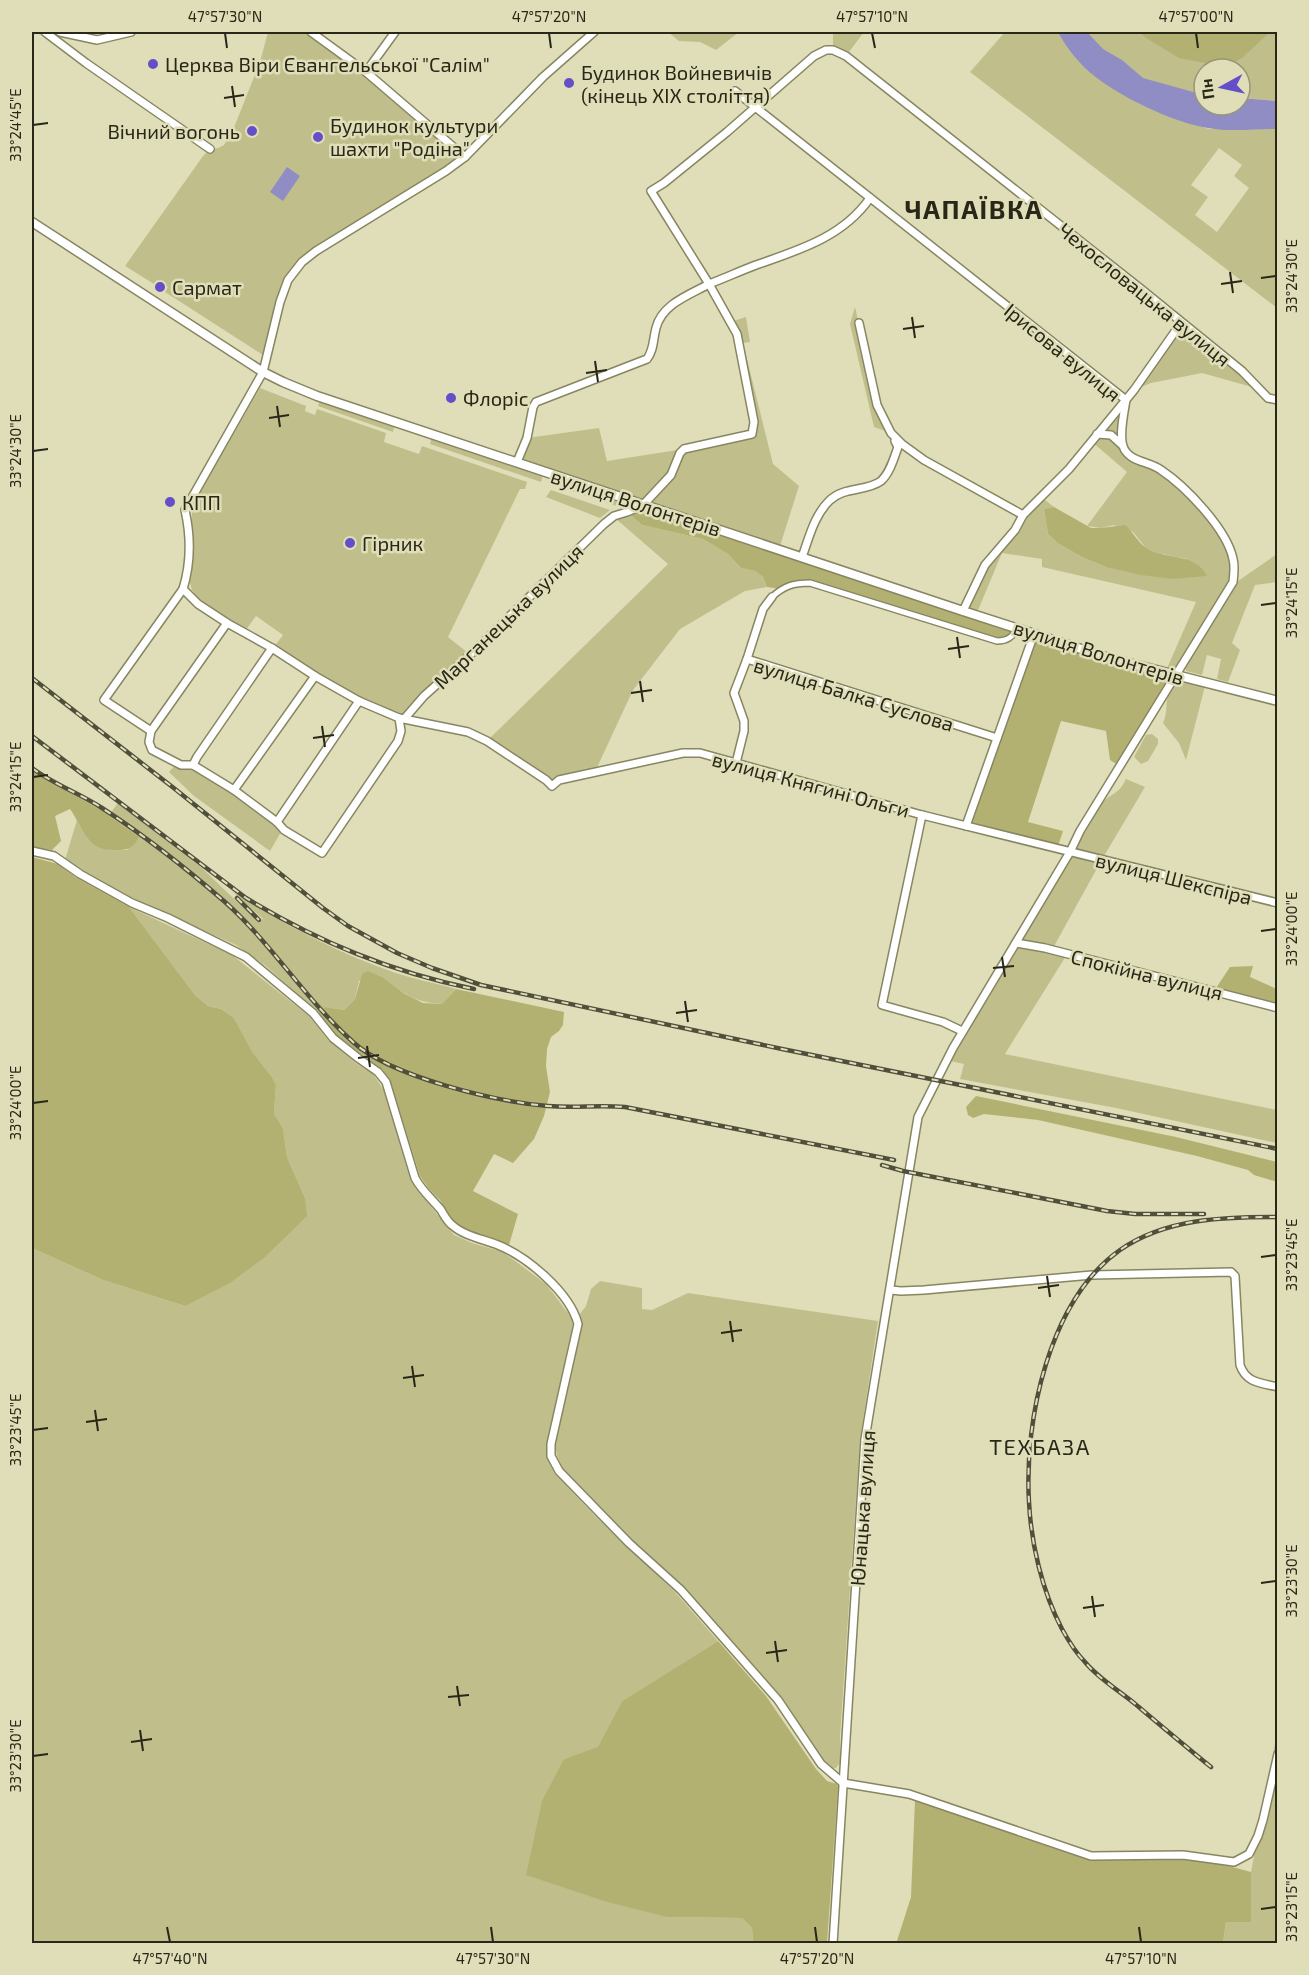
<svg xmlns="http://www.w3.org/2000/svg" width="1309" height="1975" font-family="'Exo 2',sans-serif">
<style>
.green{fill:#c0bf8c;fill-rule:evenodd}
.forest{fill:#b3b172}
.water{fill:#908dc5}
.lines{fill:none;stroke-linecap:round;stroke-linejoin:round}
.pedestrian-casing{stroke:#878662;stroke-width:8}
.minor-casing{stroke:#878662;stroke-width:10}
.tertiary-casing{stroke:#878662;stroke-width:11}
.pedestrian{stroke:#fff;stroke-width:5}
.minor{stroke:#fff;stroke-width:7}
.tertiary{stroke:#fff;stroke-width:8}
.rail-casing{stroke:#504f3b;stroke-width:4.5}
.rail{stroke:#dfdeb8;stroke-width:2;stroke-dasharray:7;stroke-linecap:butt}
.ticks{fill:none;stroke:#282718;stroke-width:2}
.poi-dot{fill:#654fc8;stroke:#dfdeb8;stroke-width:2}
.labels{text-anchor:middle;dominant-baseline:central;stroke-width:5;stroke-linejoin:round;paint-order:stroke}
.poi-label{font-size:20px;fill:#282718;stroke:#dfdeb8;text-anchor:start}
.street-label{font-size:20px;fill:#282718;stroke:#dfdeb8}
.quarter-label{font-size:22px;letter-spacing:1.5px;fill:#282718;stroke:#dfdeb8}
.district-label{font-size:26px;font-weight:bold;letter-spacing:1.5px;fill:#282718;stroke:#dfdeb8}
.neatline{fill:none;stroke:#282718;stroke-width:2}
.ticks-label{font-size:15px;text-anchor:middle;fill:#282718}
</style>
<rect width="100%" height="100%" fill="#dfdeb8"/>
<g class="green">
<path d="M268,32H311L465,157L316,251L288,281L266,357L165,292L168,287L157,280L154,284L125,266L203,156L210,149L218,148L224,145L233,130L260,62Z"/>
<path d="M668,32H739L716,50L700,42L679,41Z"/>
<path d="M833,32H864L846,56L833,50Z"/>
<path d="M1005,32H1058L1070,50L1153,109L1181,120L1209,129H1277V308L970,72ZM1219,148L1242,165L1234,176L1249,188L1217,232L1195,215L1208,197L1191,185Z"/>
<path d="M1080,32H1277V101L1240,98V69H1204V94L1127,80Z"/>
<path d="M855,307L877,405L891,433L874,427L850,324Z"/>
<path d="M746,317L750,342L743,343L773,464L799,486L779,549L517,462L527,438L599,428L607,461L684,449L752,434L737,334L730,322Z"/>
<path d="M1181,323L1259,389L1202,373L1151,383L1134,390Z"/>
<path d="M260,388L306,406L305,411L315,415L317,409L386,433L384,442L419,454L422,446L527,482L525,489H520L448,637L468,653L404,715C373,714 304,665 274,647L283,635L256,616L246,630L226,619L200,602L192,590L189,580L192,570V511L195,501Z"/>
<path d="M1126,400L1122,445L1126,453L1159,468L1202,507L1231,551L1233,582L1175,675L1165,673L1196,602L1042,567V559L1002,553L976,615L963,611L985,565L1041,497L1054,507L1044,509L1048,534L1059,544L1082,557L1106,567L1187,559L1157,553L1146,548L1133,532L1114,525L1101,528L1087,526L1127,472L1091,441Z"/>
<path d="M320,401H322L392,425L394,427L393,432L318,406Z"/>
<path d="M432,436L543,475L541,482L430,444Z"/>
<path d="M562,480L630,504V506L626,509L556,486Z"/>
<path d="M551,490L610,510L600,518L546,497Z"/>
<path d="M627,512L642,525L703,539L728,554L741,568L755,571L763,577L767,587L745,591L680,629L633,690L594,774L559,780L552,786L487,741L668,564L615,518Z"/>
<path d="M1277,554V582L1255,585L1232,643L1240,650L1228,682L1217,679L1221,659L1207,655L1202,675L1186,671L1185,663L1238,581Z"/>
<path d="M1185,682L1205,686L1186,760L1179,743L1163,723C1171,707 1159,689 1185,682Z"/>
<path d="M1152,734L1158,739V744L1148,761L1141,764L1134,757L1146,735Z"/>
<path d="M176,764C208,772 260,807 281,832L270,851L194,796L169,772Z"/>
<path d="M1126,779L1145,787L1104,856L1075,849C1081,835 1091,813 1102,803C1113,792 1118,795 1126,779Z"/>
<path d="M118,803L202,868L259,923L263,919L232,891C283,924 335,952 393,972C413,979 435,983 456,989L442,1004C413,1002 407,995 384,978L359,981L355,999L344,1010L325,1007L318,1013L266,966L236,945L144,904L65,860L77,820C89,847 99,851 127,850L139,837L109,815Z"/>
<path d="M1072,855L1100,863L1053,948L1020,941Z"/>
<path d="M129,907L232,955L309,1016L328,1040L354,1062L373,1074L383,1089L410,1179L420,1193L454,1235L472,1243L503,1252L546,1284L571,1317L573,1325L547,1442L549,1462L555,1474L594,1515L675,1592L718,1641L622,1701L598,1748L564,1759L667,1917L742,1918L752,1928L753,1943L32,1944V1248L103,1280L185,1306L305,1198L287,1157L283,1128L274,1114L276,1085L272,1077L253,1053L234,1018L221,1009L208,1006L195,995Z"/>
<path d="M1016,947L1044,950L1066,956L1005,1054L1277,1110V1143L1116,1108L960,1079L964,1064L950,1061Z"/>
<path d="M600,1281L642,1288V1309L652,1310L688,1293L878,1321L860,1440L840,1737V1763L836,1768L831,1769L825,1763L783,1699L685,1588L633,1541L563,1469L557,1456L555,1443L582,1324L580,1314L586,1306L591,1289Z"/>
<path d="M1277,1732V1943L1223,1944L1226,1922H1251V1872Z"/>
</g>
<g class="forest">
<path d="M1139,32H1270L1242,58L1225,67L1179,58L1146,38Z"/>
<path d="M643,505L1016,631L1002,641L810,583L781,589L767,587L763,577L755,571L741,568L728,554L703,539L642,525L627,512Z"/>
<path d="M1054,507L1091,528H1101L1125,525C1133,532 1139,544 1148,549C1168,560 1196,553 1207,576L1172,579L1141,575L1106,567L1082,557L1059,544L1048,534L1044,509Z"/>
<path d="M1034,634L1175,675L1121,767L1110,760L1106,731L1061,721L1028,822L1063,831L1057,849L966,826Z"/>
<path d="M32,771L101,810L139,837C133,848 129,850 117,850C86,852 84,829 70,809L55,816L61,841L52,850L32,847Z"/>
<path d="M32,857L58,864L75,877L129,907L195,995L208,1006L221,1009L234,1018L253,1053L272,1077L276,1085L274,1114L283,1128L287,1157L305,1198L307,1216L265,1257L230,1283L185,1306L103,1280L32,1248Z"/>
<path d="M1253,966L1250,977L1277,989V1004L1216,988L1230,967Z"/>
<path d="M368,971L384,978L405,994L423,1003L442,1004L456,989L564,1012L563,1025L559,1031L551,1037L547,1049L546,1066L550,1092L544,1116L534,1139L513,1163L494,1154L473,1191L518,1214L509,1245L481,1236L454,1223L440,1200L429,1189L420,1176L391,1083L383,1070L336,1035L318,1013L325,1007L344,1010L355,999L362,974Z"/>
<path d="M976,1096L1176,1137L1277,1162V1182L1254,1175L1248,1170L1197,1156L1038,1120L984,1114L973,1118L968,1115L966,1107Z"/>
<path d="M718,1641L766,1696L816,1769L827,1781L837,1784L838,1787L827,1943H753L752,1928L742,1918L667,1917L607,1902L526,1875L542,1801L564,1759L598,1747L622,1701Z"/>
<path d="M915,1800L1092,1858L1151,1857L1203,1859L1251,1872V1922H1226L1223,1943L896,1944L911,1897Z"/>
</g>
<g class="water">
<path d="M1058,32H1087L1103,49L1122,60L1143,78L1204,95V105H1240V98L1277,101V129C1255,129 1230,132 1208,128C1173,123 1111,93 1085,68C1075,58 1064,44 1058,32Z"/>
<path d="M287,167L300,176L283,201L270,192Z"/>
</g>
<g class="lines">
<defs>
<path id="pedestrian" d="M772,597C784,586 793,583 810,583L997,641C1006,641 1014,637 1016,628"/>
<g id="minor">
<path d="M45,32L86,63L210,149"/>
<path d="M60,32L97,40L131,32"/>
<path d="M311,32L366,72"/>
<path d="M395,32L366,72L465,157"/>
<path d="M594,32L543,77L465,157L446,171L316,251L302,262L288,280L280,302L263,372L185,510C191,537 191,563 183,589L198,604L227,623L272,648L315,676L359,701L399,718L468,732L487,741L546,780L552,786L559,780L683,753H700L922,815L1278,903"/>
<path d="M735,91L1126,400C1124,412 1119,435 1123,446C1128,462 1149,461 1161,470C1185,486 1227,529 1233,559C1235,566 1234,574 1233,582L1080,831L1070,852L953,1048L918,1117L865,1439L833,1944"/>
<path d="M859,323L877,405L891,433L902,444L924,460L1023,515"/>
<path d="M1097,434L1111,435L1122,445"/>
<path d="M517,462L527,438L533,407L536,402L647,359C654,350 653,339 656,328C662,304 689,295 709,284L651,191L664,183L727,132L814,56L826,50H833L846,56L1141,289L1242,371L1268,398L1278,400"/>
<path d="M802,557C809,538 814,516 829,501C844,486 866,492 881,481C890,473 894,458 898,447L895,441"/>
<path d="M963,611L985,565L1015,530L1023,515L1069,469L1134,390L1181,323"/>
<path d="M227,623L151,731L149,742L152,750L181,765H193L234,790L277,822L284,830L322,853L398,741L401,731L399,718"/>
<path d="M747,659L763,609L772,597"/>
<path d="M405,718L424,696L470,655L604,524L614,516L627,512L643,505L671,475L680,453L684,449L752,434L754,422L737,334L709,284C725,278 740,271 756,265C799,250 843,237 870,198"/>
<path d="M151,731L104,700L183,589"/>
<path d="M736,763L744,731V721L734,693L747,659L997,738"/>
<path d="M193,765L197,757L272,648"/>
<path d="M234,790L315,676"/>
<path d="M922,815L882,1005L943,1022L962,1031"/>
<path d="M277,822L359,701"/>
<path d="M966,826L1034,634"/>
<path d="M32,851L54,856L80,874L132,903L168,918L246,957L313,1013L333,1038L358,1058L378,1072L386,1082L415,1178C422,1191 432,1199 441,1210C444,1215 447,1221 452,1225C464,1236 483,1239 498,1245C528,1257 570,1293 578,1324L551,1444V1456L559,1471L629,1543L681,1590L778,1700L821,1764L843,1783L909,1794L1091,1856L1183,1855L1234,1862L1249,1854L1258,1836L1263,1820L1278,1754"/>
<path d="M1016,943L1045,948L1278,1008"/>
<path d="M891,1290L901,1291L924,1290L1092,1275L1231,1272L1235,1276L1240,1365C1246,1383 1261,1383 1278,1387"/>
</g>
<path id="tertiary" d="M32,222L263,372L283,382L317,396L963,611L1109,658L1278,701"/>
</defs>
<use href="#pedestrian" class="pedestrian-casing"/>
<use href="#minor" class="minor-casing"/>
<use href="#tertiary" class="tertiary-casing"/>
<use href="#pedestrian" class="pedestrian"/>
<use href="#minor" class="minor"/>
<use href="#tertiary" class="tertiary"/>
<defs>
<g id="rail">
<path d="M32,678L175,789L323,908L348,926L397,953L432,968L481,985L782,1049L1278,1149"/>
<path d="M32,736L246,898C319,942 391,972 474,989"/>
<path d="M32,768C53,784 79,793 102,808C145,836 186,868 225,902C272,944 305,999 353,1042C391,1077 497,1102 548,1106C574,1108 600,1105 625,1107L894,1160"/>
<path d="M237,898L259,920"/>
<path d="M882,1165L903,1171L1107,1211L1135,1214H1204"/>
<path d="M1211,1767C1185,1746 1159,1724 1134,1703C1118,1690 1098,1678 1085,1662C1076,1653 1068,1640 1062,1629C1042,1591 1031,1543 1029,1502C1024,1420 1049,1300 1120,1250C1166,1218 1224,1217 1278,1217"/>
</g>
</defs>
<use href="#rail" class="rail-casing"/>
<use href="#rail" class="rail"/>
</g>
<path class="ticks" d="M225,33L227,48M549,33L551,48M872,33L875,48M1196,33L1198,48M232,86L235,107M224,98L244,95M33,125L48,123M1230,272L1233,293M1261,278L1276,276M1221,284L1242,281M912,317L915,338M903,329L924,326M595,361L598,382M586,373L607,370M277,406L280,427M269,418L289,415M33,451L48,449M1261,605L1276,603M957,637L960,658M948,649L969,646M640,681L643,702M631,693L652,690M322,726L325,747M313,738L334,735M33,777L48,775M1261,931L1276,929M1002,957L1005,977M993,968L1014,966M685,1001L688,1022M676,1013L697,1010M367,1046L370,1067M358,1058L379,1055M33,1103L48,1101M1261,1257L1276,1255M1047,1276L1050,1297M1038,1288L1059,1285M730,1321L733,1342M721,1333L742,1330M412,1366L415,1387M403,1378L424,1375M95,1410L98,1431M86,1422L107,1419M33,1430L48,1428M1261,1583L1276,1581M1092,1596L1095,1617M1083,1608L1104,1605M775,1641L778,1662M766,1653L787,1650M457,1686L460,1706M448,1697L469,1695M140,1730L143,1751M131,1742L152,1739M33,1756L48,1754M1261,1909L1276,1907M167,1927L170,1942M491,1927L493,1942M815,1927L817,1942M1139,1927L1141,1942"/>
<g class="poi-dot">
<circle cx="153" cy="64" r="6"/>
<circle cx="569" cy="83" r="6"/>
<circle cx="252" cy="131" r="6"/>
<circle cx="318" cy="137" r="6"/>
<circle cx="160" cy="287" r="6"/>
<circle cx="451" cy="398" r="6"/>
<circle cx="170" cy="502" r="6"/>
<circle cx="350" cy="543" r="6"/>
</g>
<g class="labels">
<g class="poi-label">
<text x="165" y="64">Церква Віри Євангельської "Салім"</text>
<text x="581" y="72">Будинок Войневичів<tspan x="581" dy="23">(кінець ХІХ століття)</tspan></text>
<text x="330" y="125">Будинок культури<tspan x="330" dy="23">шахти "Родіна"</tspan></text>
<text x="240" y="131" text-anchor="end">Вічний вогонь</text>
<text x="172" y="287">Сармат</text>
<text x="463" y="398">Флоріс</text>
<text x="182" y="502">КПП</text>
<text x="362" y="543">Гірник</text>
</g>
<g class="street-label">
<text transform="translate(1145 294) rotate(39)">Чехословацька вулиця</text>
<text transform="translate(1063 352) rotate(39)">Ірисова вулиця</text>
<text transform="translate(636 502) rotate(18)">вулиця Волонтерів</text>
<text transform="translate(508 616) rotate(-44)">Марганецька вулиця</text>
<text transform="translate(1099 652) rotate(17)">вулиця Волонтерів</text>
<text transform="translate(854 694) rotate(17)">вулиця Балка Суслова</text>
<text transform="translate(811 784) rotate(15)">вулиця Княгині Ольги</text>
<text transform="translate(1174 878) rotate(14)">вулиця Шекспіра</text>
<text transform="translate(1147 974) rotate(14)">Спокійна вулиця</text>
<text transform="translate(862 1508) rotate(-86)">Юнацька вулиця</text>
</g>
<g class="quarter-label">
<text x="1040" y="1446">ТЕХБАЗА</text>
</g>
<g class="district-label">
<text x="974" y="208">ЧАПАЇВКА</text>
</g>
</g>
<rect width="1309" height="1975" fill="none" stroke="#dfdeb8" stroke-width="66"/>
<g transform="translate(1222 87) rotate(262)"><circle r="28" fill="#dfdeb8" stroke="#969578" stroke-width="1.5"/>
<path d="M0-4.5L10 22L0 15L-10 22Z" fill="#654fc8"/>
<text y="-9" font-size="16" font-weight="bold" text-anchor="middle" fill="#282718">Пн</text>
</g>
<rect x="33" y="33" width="1243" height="1909" class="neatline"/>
<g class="ticks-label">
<text x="225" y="22">47°57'30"N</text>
<text x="549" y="22">47°57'20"N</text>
<text x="872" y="22">47°57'10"N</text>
<text x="1196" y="22">47°57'00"N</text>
<text transform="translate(16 125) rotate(-90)" y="5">33°24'45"E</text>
<text transform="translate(1292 276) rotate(-90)" y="5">33°24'30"E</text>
<text transform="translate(16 451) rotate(-90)" y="5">33°24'30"E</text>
<text transform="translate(1292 603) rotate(-90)" y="5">33°24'15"E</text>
<text transform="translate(16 777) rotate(-90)" y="5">33°24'15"E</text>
<text transform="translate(1292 929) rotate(-90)" y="5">33°24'00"E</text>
<text transform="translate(16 1103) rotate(-90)" y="5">33°24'00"E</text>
<text transform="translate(1292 1255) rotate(-90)" y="5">33°23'45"E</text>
<text transform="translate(16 1430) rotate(-90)" y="5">33°23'45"E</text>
<text transform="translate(1292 1581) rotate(-90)" y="5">33°23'30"E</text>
<text transform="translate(16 1756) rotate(-90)" y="5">33°23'30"E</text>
<text transform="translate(1292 1907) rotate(-90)" y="5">33°23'15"E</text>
<text x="170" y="1964">47°57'40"N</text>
<text x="493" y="1964">47°57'30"N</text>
<text x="817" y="1964">47°57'20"N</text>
<text x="1141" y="1964">47°57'10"N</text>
</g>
</svg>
